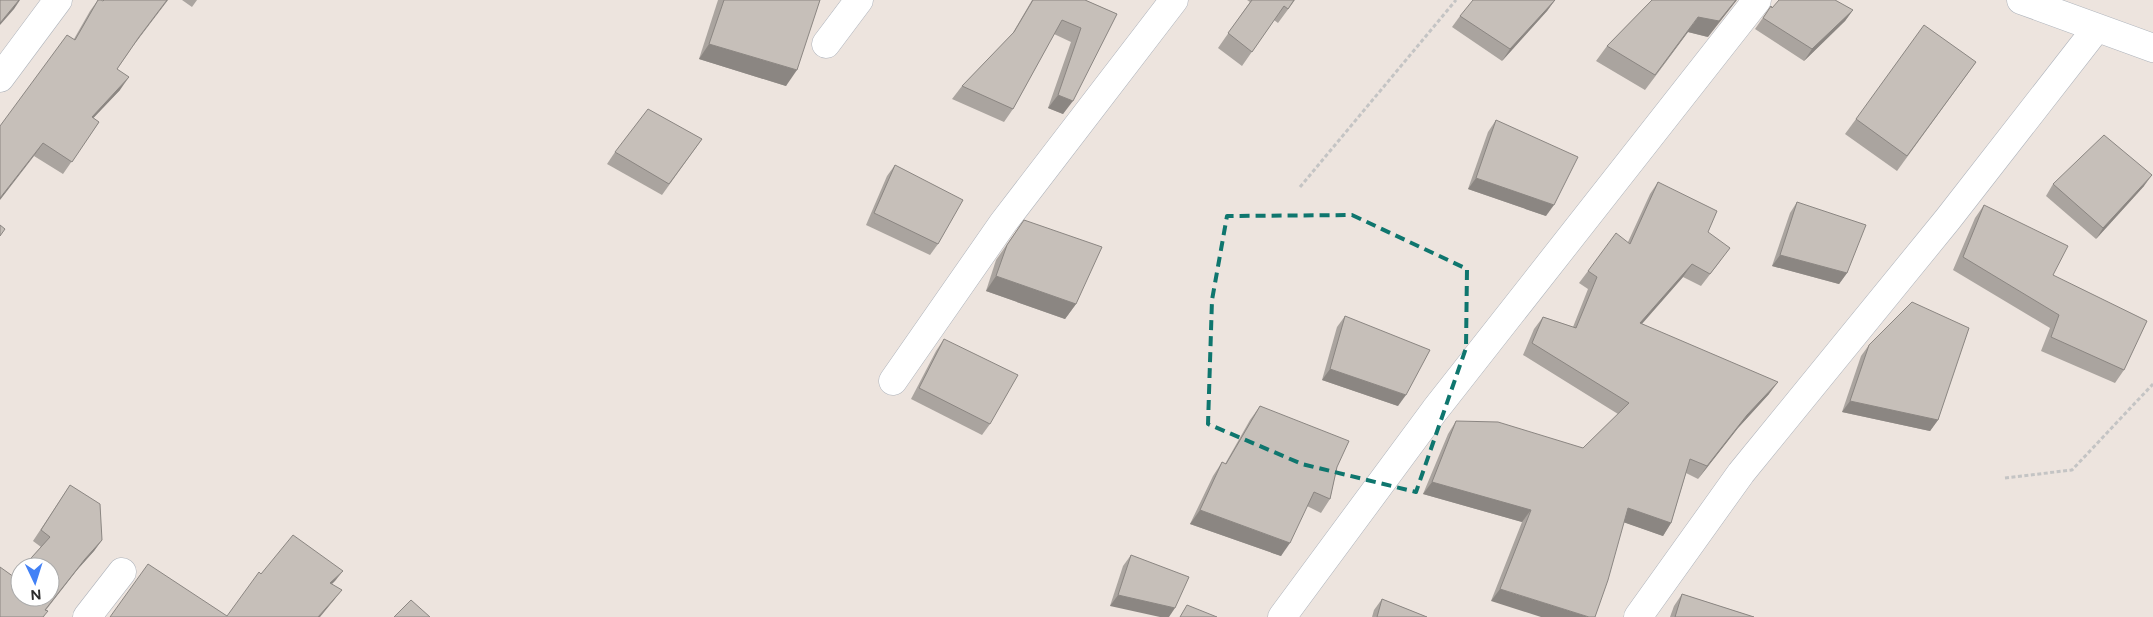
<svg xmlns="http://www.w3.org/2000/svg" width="2153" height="617" font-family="Figtree,sans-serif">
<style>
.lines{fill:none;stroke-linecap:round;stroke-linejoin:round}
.minor-casing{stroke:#aeb3bb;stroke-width:29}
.tertiary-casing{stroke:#aeb3bb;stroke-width:29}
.path{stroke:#c4c4c4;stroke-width:3;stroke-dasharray:4 2.5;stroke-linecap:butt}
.minor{stroke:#fff;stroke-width:28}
.tertiary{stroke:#fff;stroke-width:28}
.wall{fill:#aaa49f}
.shaded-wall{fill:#8b8682}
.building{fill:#c6bfb9;stroke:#8b8682}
.marked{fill:none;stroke:#0f766e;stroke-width:4;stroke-dasharray:10 6;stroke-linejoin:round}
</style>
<rect width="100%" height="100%" fill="#ede4de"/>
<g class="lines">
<defs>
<g id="minor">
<path d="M826,44L859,0"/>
<path d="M0,78L58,0"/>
<path d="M893,381L1003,223L1174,0"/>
<path d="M87,617L122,572"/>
<path d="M1282,617L1435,410L1757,0"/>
<path d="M1638,617L1741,473L1948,219L2096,29"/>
</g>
<path id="tertiary" d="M2021,0L2153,48"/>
</defs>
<use href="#minor" class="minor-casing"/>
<use href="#tertiary" class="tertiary-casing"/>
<g class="path">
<path d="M1300,187L1456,0"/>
<path d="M2005,478L2072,470L2153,384"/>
</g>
<use href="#minor" class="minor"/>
<use href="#tertiary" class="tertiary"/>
</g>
<g class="wall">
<path d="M98,0L131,49L117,69L120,90L93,118L99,122L63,174L34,156L74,39L90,11Z"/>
<path d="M182,0H197L192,7Z"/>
<path d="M718,0H820L786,86L699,59Z"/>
<path d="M1032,0H1085L1117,14L1063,114L1048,108L1071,42L1054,34L1013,109L1004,122L952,99L962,86L1011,36Z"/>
<path d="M1247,0H1295L1278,23L1274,20L1242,66L1218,48L1250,2Z"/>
<path d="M1555,0L1547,11L1502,61L1452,27L1460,16Z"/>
<path d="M1652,0L1708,37L1688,32L1645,90L1596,61L1607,46Z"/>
<path d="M1771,6L1772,8L1853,10L1845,21L1804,61L1755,29Z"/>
<path d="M1976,62L1897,171L1845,134L1856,119Z"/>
<path d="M1496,120L1546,216L1468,189L1488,132Z"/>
<path d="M702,139L662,195L607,164L615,152Z"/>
<path d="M895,165L938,244L930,255L866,225L887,176Z"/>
<path d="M1658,182L1708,232L1721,260L1701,286L1683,277L1642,324L1769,394L1738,428L1698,479L1686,473L1671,523L1663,536L1624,522L1491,601L1522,522L1423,494L1448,434L1456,421L1583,448L1618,414L1523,355L1534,329L1543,317L1573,327L1588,289L1579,283L1588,271L1628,242L1650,194Z"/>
<path d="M2053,184L2144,186L2096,239L2046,196Z"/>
<path d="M1797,202L1847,273L1839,284L1772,266L1790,213Z"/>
<path d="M1984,205L2053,275L2124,370L2115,383L2041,351L2050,328L1953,270L1975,218Z"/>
<path d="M1024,220L1076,304L1065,319L986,291L996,260Z"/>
<path d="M1345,316L1398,406L1322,380L1337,327Z"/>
<path d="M944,339L990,424L982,435L911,399L936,351Z"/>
<path d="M1869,345L1938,420L1930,431L1842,412L1861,356Z"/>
<path d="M1260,406L1337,467L1330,499L1321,513L1307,506L1281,556L1190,524L1213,476L1222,462L1225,464L1250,420Z"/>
<path d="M70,485L102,540L94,551L77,570L46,610L44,617L14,577L41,547L33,541Z"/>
<path d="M1131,555L1175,608L1110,606L1123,566Z"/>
<path d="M1682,594L1754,617H1670L1674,606Z"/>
<path d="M1382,599L1427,617H1372L1374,610Z"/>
</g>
<g class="shaded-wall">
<path d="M19,0H20L14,9L0,25V23Z"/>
<path d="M167,0H168L130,50L139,37Z"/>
<path d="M1555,0L1547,11L1502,61L1510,49Z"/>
<path d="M1736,0H1737L1708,37L1688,32L1645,90L1698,17Z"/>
<path d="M1853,10L1845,21L1804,61L1812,49Z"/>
<path d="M709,44L797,70L786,86L699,59Z"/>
<path d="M129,77L120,90L82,130L92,117Z"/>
<path d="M1058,95L1073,101L1063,114L1048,108Z"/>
<path d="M43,143L34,156L0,200V198Z"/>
<path d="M2152,175L2144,186L2096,239L2103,228Z"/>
<path d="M1476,178L1554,205L1546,216L1468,189Z"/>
<path d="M1780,255L1847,273L1839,284L1772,266Z"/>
<path d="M1692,264L1683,277L1631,336L1640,323Z"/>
<path d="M996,276L1076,304L1065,319L986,291Z"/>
<path d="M1330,369L1406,395L1398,406L1322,380Z"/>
<path d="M1778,382L1769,394L1738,428L1698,479L1707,466L1747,415Z"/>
<path d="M1850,401L1938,420L1930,431L1842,412Z"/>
<path d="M1432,482L1531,510L1522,522L1423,494Z"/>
<path d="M1628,508L1671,523L1663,536L1620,521Z"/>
<path d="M1200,510L1290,543L1281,556L1190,524Z"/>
<path d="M102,540L94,551L77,570L40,617L85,559Z"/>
<path d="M343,571L335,581L322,594L330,583Z"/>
<path d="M1500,589L1589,617H1541L1491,601Z"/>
<path d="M342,590L334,600L320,617H318Z"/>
<path d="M1118,595L1175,608L1169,617H1160L1110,606Z"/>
</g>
<g class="building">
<path d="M0,0H19L0,23Z"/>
<path d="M98,0H101L103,1L104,0H167L139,37L117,69L129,77L92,117L99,122L72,162L43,143L0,198V126L67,35L75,40Z"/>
<path d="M724,0H820L797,70L709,44Z"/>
<path d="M1033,0H1085L1117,14L1073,101L1058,95L1081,28L1062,20L1013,109L962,86L1014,32Z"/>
<path d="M1252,0H1294L1288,9L1284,6L1252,52L1228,33Z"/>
<path d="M1473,0H1555L1510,49L1460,16Z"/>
<path d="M1652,0H1736L1719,21L1698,17L1655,75L1607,46Z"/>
<path d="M1779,0H1835L1853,10L1812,49L1763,18L1771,6L1772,8Z"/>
<path d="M1924,25L1976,62L1907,156L1856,119Z"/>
<path d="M648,109L702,139L669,184L615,152Z"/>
<path d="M1496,120L1578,157L1554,205L1476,178Z"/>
<path d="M2104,135L2152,175L2103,228L2053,184Z"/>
<path d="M895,165L963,200L938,244L874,213Z"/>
<path d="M1658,182L1717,211L1708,232L1730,248L1710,274L1692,264L1640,323L1778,382L1747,415L1707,466L1690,459L1671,523L1628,508L1608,580L1595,617H1589L1500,589L1531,510L1432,482L1456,421L1498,422L1583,448L1629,403L1532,343L1543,317L1576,328L1597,277L1588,271L1616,233L1630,244Z"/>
<path d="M1797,202L1866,225L1847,273L1780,255Z"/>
<path d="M1984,205L2068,246L2053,275L2147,321L2124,370L2051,337L2059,315L1963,257Z"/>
<path d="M1024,220L1102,247L1076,304L996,276L1007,245Z"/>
<path d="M0,225L5,229L0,236Z"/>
<path d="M1912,302L1969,328L1938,420L1850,401L1869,345Z"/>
<path d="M1345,316L1430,350L1406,395L1330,369Z"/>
<path d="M944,339L1018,375L990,424L919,388Z"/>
<path d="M1260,406L1349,441L1337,467L1330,499L1314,492L1290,543L1200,510L1222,462L1226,464Z"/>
<path d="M70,485L100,504L102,540L85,559L45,610L48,611L43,617H0V567L14,577L20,570V597H50V567H23L50,537L41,530Z"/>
<path d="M293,535L343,571L330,583L342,590L318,617H110L148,564L227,616L259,572L261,574Z"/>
<path d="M1131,555L1189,577L1175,608L1118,595Z"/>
<path d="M1682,594L1754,617H1675Z"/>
<path d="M1382,599L1427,617H1377Z"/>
<path d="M411,600L430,617H394Z"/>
<path d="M1187,605L1217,617H1180Z"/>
</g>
<path class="marked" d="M1352,215L1467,269L1466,348L1416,492L1302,464L1208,424L1212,300L1227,216Z"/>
<g transform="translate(35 582) rotate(176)"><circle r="24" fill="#ffffff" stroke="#aaaaaa"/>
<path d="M0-4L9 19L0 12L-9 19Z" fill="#4281f6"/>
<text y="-8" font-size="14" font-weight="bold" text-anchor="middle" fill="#2b2b2b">N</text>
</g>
</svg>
